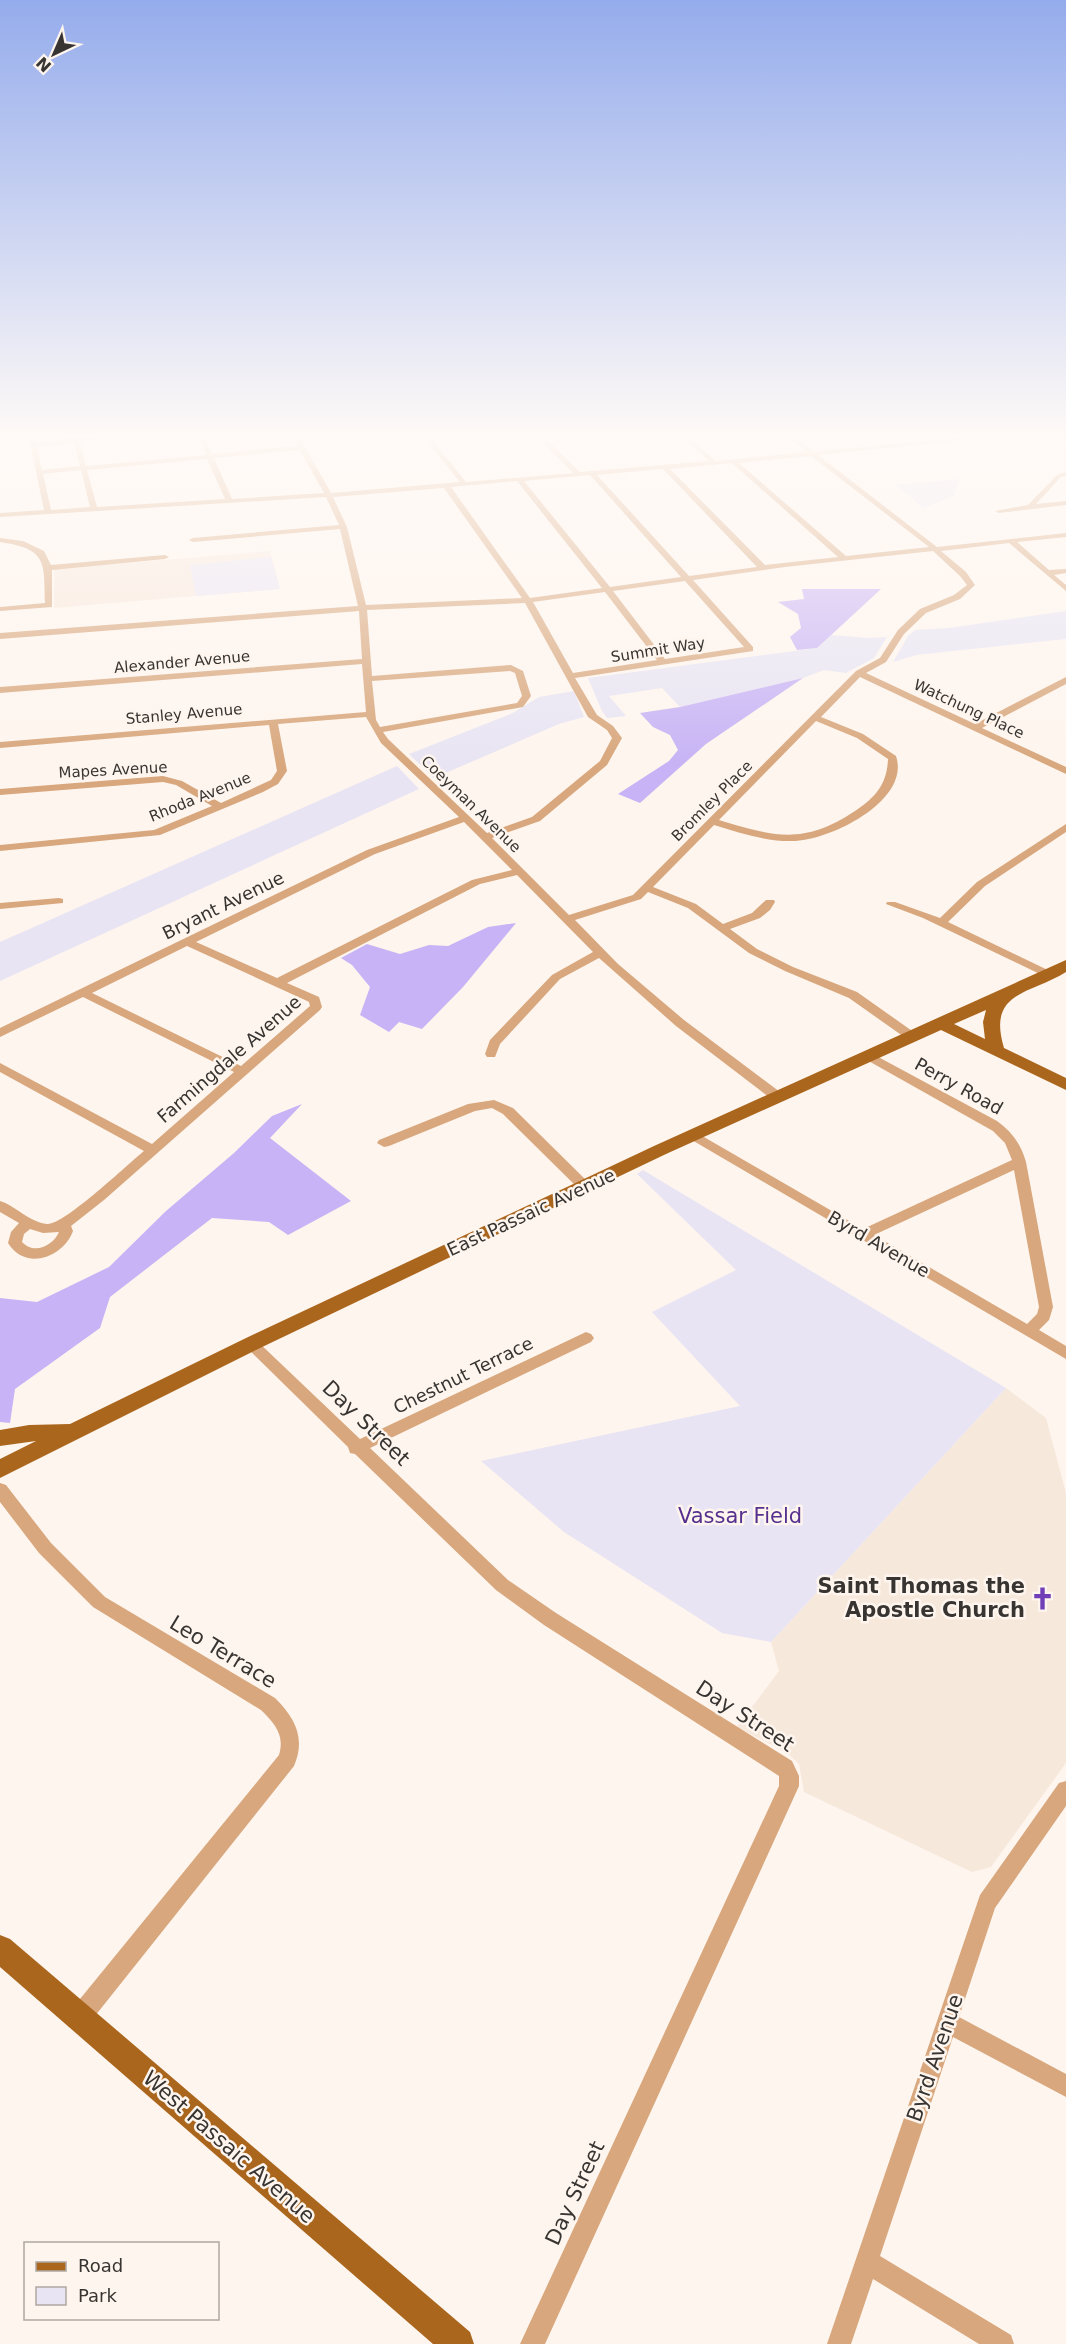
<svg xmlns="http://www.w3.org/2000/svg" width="1066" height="2344" font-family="'DejaVu Sans',sans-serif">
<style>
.built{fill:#f7e8dc}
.green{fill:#e8e4f3}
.forest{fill:#c7b3f5}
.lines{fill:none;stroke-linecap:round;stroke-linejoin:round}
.minor{fill:#d8a77d;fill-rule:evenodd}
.major{fill:#ab661d;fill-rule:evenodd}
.labels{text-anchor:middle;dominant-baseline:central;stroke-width:5;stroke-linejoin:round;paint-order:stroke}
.far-street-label{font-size:15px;fill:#373431;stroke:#fef5ee}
.street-label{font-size:18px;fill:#373431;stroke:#fef5ee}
.near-street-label{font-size:21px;fill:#373431;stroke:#fef5ee}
.near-park-label{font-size:21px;fill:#56308e;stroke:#fef5ee}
.near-poi-label{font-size:21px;font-weight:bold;fill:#373431;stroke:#fef5ee;text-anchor:end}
</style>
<rect width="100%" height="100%" fill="#fef5ee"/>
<g class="built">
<path d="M270,551L280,589L54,608V569Z"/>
<path d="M1006,1388L1046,1418L1066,1493V1763L991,1867L972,1872L804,1792L799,1764L787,1753L737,1727L779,1671L771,1642Z"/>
</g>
<g class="green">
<path d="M960,479L954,496L924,508L895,485Z"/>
<path d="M271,557L280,589L196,596L190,565Z"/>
<path d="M1066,611V639L916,655L893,662L908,636L915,630L949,628Z"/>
<path d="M831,635L869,638L887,637L874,658L846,673L824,670L803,678L680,707L662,688L609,696L626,716L607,718L602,711L588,678L817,648Z"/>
<path d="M574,691L584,717L559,724L434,778L409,754L513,713L539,697Z"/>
<path d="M397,766L419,789L0,981V942Z"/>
<path d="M643,1170L1006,1388L771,1642L722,1633L564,1532L481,1461L740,1406L652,1312L736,1270L637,1174Z"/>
</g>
<g class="forest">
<path d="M802,589H881L817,648L797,650L790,637L801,628L798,614L778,602L804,599Z"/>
<path d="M803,678L706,744L640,803L618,794L669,761L678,750L670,735L653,727L640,713L680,707Z"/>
<path d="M516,923L463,987L422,1029L399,1022L389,1032L360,1015L370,987L352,965L341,958L367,944L400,954L429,945L448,946L488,927Z"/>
<path d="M302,1104L270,1138L351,1201L288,1235L269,1222L212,1218L110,1297L100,1328L15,1389L10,1423L0,1422V1298L37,1302L109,1267L166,1211L234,1153L272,1116Z"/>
</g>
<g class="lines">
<g class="minor">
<path d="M29,438H35L36,443L73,438H111L80,443L86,466L206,455L199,438H205L212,454L298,446L294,438H300L331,493L460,482L424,438H431L466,482L573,473L538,438H545L580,472L709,461L682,438H689L716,461L806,452L789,438H797L814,452L956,438H983L818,455L937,547L1066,533V537L1017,542L1049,570L1066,569V573L1054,575L1066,585V591L1009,543L941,551L966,572L975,585L960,599L926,613L904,634L886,662L866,673L975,724L1066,677V684L982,728L1066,767V774L860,677L821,717L863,734L896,756C911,801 830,840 795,841C767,842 740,833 714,825L653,887L696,904L723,924L752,913L766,900H774L775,902L770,910L760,918L730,929L757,949L793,967L857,992L915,1033L917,1036L915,1039H907L849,998L785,971L749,953L688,908L648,892L641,899L575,920L618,964L684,1020L784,1095L785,1098L784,1101H774L676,1026L599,958L560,979L500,1044L495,1057H487L485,1054L490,1040L552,975L593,952L517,875L480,884L287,983L319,997L322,1007L320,1010L104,1200L71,1226L73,1231C63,1258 25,1271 8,1243L11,1232L19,1223L0,1212V1201C16,1206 29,1222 47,1224C63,1226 128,1164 144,1151L0,1072V1063L152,1144L234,1072L83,997L0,1037V1028L367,850L459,817L381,743L366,717L278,724L287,771L278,784L263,792L160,835L0,851V845L154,830L212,806L176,785L163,782L0,795V789L163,776L182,781L221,803L271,780L277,771L269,725L0,748V742L366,712L362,664L0,693V687L362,659L359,611L0,639V633L358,606L340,529L193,542L189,540L193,538L339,525L326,497L0,517V513L44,510ZM74,443L80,466L42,470L37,447ZM300,450L324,493L232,499L214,458ZM811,456L929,547L846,556L739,463ZM207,459L225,499L97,507L87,470ZM732,463L838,557L765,565L670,469ZM663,469L757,567L689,576L597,475ZM81,470L90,507L51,510L43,474ZM590,475L681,577L610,587L524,481ZM517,481L602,588L530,598L451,487ZM444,488L522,598L366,605L347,527L333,497ZM933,551L960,576L967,585L954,595L920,609L898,630L880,658L856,671L633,895L569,915L492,838L540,821L607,765L622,738L613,726L597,715L575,678L753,651V647L693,580L785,567ZM685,581L744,647L665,659L613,591ZM605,592L657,660L573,673L533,602ZM525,603L588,717L607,730L612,738L600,761L532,817L487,833L388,739L383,732L523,707L531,696L523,671L511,665L372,676L367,610ZM510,671L515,673L522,696L517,703L380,727L376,720L372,681ZM816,721L857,738L888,759C887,784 876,797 855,811C804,845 775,837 719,820ZM464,822L512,870L472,880L277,978L196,942L375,854ZM187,946L305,1000L309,1002L310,1006L241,1066L92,993ZM30,1229L43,1233L59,1232C53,1246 34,1255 22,1242L24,1234Z"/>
<path d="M1066,472V476L1061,477L1036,504L1066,501V505L999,513L995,511L1028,505L1057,475Z"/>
<path d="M0,538L23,541L44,551L51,565L165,555L169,557L165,559L52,570V607L0,611V607L45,603C44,561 47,549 0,542Z"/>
<path d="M1066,824V832L985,886L948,922L1054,973L1056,975L1054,977H1046L923,918L886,904L887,902H895L940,918L977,882Z"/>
<path d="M59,898L63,899V903L0,909V903Z"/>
<path d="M869,1052L997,1121C1012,1132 1021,1144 1026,1162L1053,1307L1049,1320L1039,1330L1066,1346V1359L685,1136L692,1132L697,1133L863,1229L1012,1160L1005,1143L993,1131L865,1059L863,1056L865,1053ZM1014,1170L1039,1307L1037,1314L1027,1324L874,1235Z"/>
<path d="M494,1100L513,1108L590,1184L592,1187L590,1190H580L503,1114L492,1108L475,1111L389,1146L384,1147L377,1143L379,1140L468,1104Z"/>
<path d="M586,1332L591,1334L594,1338L591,1342L370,1448L508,1580L556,1613L792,1761L799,1776V1786L545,2344H520L779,1786V1776L544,1625L496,1590L355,1454L350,1453L348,1447L243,1344L246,1340H256L360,1439Z"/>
<path d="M0,1483L6,1485L51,1543L105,1597L275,1698C295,1718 306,1738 294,1766L87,2026L79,2029L71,2026L68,2018L71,2010L279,1755C285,1735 275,1724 261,1710L93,1607L39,1553L0,1502Z"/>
<path d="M1066,1781V1806L995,1908L959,2017L1066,2074V2097L953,2037L880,2256L1011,2335L1014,2344H979L873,2279L851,2344H827L980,1895L1059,1783Z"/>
</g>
<g class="major">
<path d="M1066,960V972C1029,995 987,991 1004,1048L1066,1078V1090L941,1030L666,1154L258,1349L0,1478V1459L36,1441L0,1446V1430L29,1425L70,1424L244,1339L654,1146ZM986,1010L983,1022L985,1039L954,1024Z"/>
<path d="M0,1935L10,1939L470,2332L474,2344H433L0,1967Z"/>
</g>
</g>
<linearGradient id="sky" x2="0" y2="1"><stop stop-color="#95acec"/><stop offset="0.57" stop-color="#fffaf7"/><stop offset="1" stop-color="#fffaf7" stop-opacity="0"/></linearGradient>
<rect width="1066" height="766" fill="url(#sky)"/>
<defs>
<symbol id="church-bare" viewBox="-9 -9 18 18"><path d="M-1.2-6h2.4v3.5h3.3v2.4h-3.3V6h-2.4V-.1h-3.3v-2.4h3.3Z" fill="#703fb7" stroke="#fef5ee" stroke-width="2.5" paint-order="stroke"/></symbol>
</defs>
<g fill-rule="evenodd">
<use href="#church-bare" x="1026" y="1582" width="33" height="33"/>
</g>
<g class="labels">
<g class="far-street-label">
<text transform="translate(658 650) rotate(-9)">Summit Way</text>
<text transform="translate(182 662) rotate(-5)">Alexander Avenue</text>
<text transform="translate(969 709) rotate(25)">Watchung Place</text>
<text transform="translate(184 714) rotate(-5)">Stanley Avenue</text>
<text transform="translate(113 770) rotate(-3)">Mapes Avenue</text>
<text transform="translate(200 797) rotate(-22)">Rhoda Avenue</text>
<text transform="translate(712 801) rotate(-45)">Bromley Place</text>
<text transform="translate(471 804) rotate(44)">Coeyman Avenue</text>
</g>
<g class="street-label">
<text transform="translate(223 905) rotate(-26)">Bryant Avenue</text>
<text transform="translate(229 1059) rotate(-41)">Farmingdale Avenue</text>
<text transform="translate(959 1086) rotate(29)">Perry Road</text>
<text transform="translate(531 1212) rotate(-25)">East Passaic Avenue</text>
<text transform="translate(879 1244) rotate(30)">Byrd Avenue</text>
<text transform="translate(463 1375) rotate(-26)">Chestnut Terrace</text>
</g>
<g class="near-street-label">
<text transform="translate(366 1423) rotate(44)">Day Street</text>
<text transform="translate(223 1652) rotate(31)">Leo Terrace</text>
<text transform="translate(745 1716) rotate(33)">Day Street</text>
<text transform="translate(935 2058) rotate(-71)">Byrd Avenue</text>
<text transform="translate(229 2147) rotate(41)">West Passaic Avenue</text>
<text transform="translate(575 2193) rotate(-65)">Day Street</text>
</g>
<g class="near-park-label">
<text x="740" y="1516">Vassar Field</text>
</g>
<g class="near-poi-label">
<text x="1025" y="1586">Saint Thomas the<tspan x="1025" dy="24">Apostle Church</tspan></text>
</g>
</g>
<rect x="24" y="2242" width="195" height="78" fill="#fef5ee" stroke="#aea8a2" stroke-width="1.5"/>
<rect x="36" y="2262" width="30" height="9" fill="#ab661d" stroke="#aea8a2" stroke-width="1.5"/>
<text x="78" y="2272" font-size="18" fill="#373431">Road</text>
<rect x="36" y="2287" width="30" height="18" fill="#e8e4f3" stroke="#aea8a2" stroke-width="1.5"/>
<text x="78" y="2302" font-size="18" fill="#373431">Park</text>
<g transform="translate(54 54) rotate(224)" stroke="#fef5ee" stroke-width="4.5" paint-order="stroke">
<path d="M0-4.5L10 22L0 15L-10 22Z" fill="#373431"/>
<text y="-9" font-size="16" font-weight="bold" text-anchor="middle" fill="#373431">N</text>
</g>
</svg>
